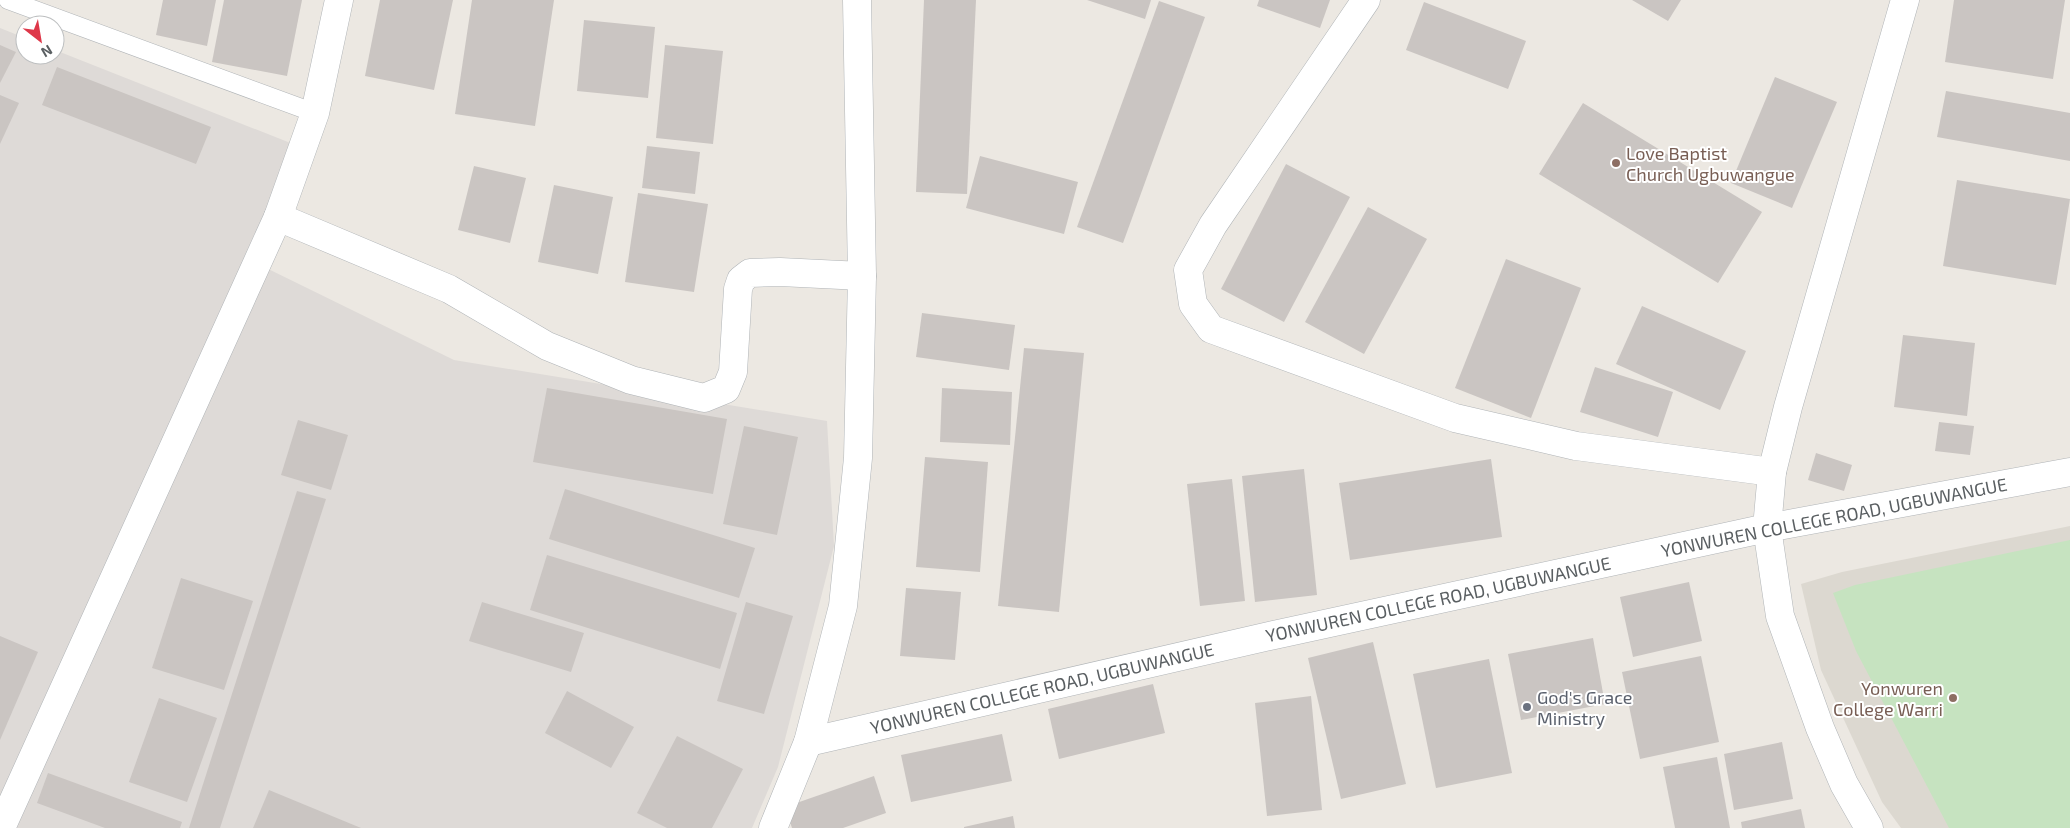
<svg xmlns="http://www.w3.org/2000/svg" width="2070" height="828" font-family="'Exo 2',sans-serif">
<style>
.industrial{fill:#dedad7}
.education{fill:#dcd8d0}
.green{fill:#c6e3c0}
.building{fill:#cac5c2}
.lines{fill:none;stroke-linecap:round;stroke-linejoin:round}
.lane-casing{stroke:#b0b4b7;stroke-width:19}
.street-casing{stroke:#b0b4b7;stroke-width:29}
.lane{stroke:#fff;stroke-width:18}
.street{stroke:#fff;stroke-width:28}
.education-dot{fill:#8d6e63;stroke:#fff;stroke-width:2}
.worship-dot{fill:#6b7280;stroke:#fff;stroke-width:2}
.labels{text-anchor:middle;dominant-baseline:central;stroke-width:4;stroke-linejoin:round;paint-order:stroke}
.education-label{font-size:18px;fill:#785e54;stroke:#fff;text-anchor:start}
.street-label{font-size:18px;fill:#5a5f62;stroke:#fff}
.worship-label{font-size:18px;fill:#5b616d;stroke:#fff;text-anchor:start}
</style>
<rect width="100%" height="100%" fill="#ece8e2"/>
<path class="industrial" d="M0,28L25,38V55H55V50L293,144L246,258L454,360L827,421L834,546L778,767L752,828H0Z"/>
<path class="education" d="M2070,526V828H1901L1882,802L1821,670L1801,584L1842,572Z"/>
<path class="green" d="M2070,540V828H1949L1856,651L1833,593L1855,585Z"/>
<g class="building">
<path d="M163,0H216L207,46L156,35Z"/>
<path d="M224,0H302L287,76L212,62Z"/>
<path d="M380,0H453L434,90L365,76Z"/>
<path d="M472,0H554L535,126L455,114Z"/>
<path d="M924,0H976L967,194L916,192Z"/>
<path d="M1087,0H1151L1145,19Z"/>
<path d="M1259,0H1330L1320,28L1257,6Z"/>
<path d="M1632,0H1681L1668,21Z"/>
<path d="M1954,0H2065L2053,79L1945,62Z"/>
<path d="M1159,1L1205,17L1123,243L1077,227Z"/>
<path d="M1424,2L1526,41L1508,89L1406,50Z"/>
<path d="M584,20L655,27L648,98L577,91Z"/>
<path d="M0,45L16,52L0,83Z"/>
<path d="M665,45L723,51L713,144L656,138Z"/>
<path d="M57,67L211,127L196,164L42,105Z"/>
<path d="M1775,77L1837,102L1792,208L1731,183Z"/>
<path d="M1946,91L2070,113V161L1937,137Z"/>
<path d="M0,95L19,103L0,144Z"/>
<path d="M1583,103L1762,212L1718,283L1539,174Z"/>
<path d="M647,146L700,152L695,194L642,188Z"/>
<path d="M980,156L1078,182L1064,234L966,208Z"/>
<path d="M1286,164L1350,197L1284,322L1221,289Z"/>
<path d="M474,166L526,178L510,243L458,230Z"/>
<path d="M1957,180L2070,199L2056,285L1943,266Z"/>
<path d="M554,185L613,197L598,274L538,262Z"/>
<path d="M638,193L708,204L694,292L625,282Z"/>
<path d="M1368,207L1427,239L1364,354L1305,322Z"/>
<path d="M1506,259L1581,288L1531,418L1455,388Z"/>
<path d="M1642,306L1746,351L1720,410L1616,364Z"/>
<path d="M922,313L1015,325L1009,370L916,357Z"/>
<path d="M1903,335L1975,343L1967,416L1894,407Z"/>
<path d="M1024,348L1084,353L1059,612L998,606Z"/>
<path d="M1595,367L1673,392L1658,437L1580,412Z"/>
<path d="M547,388L727,419L713,494L533,462Z"/>
<path d="M942,388L1012,392L1010,445L940,442Z"/>
<path d="M298,420L348,435L331,490L281,475Z"/>
<path d="M1939,422L1974,426L1970,455L1935,451Z"/>
<path d="M744,426L798,437L777,535L723,524Z"/>
<path d="M1816,453L1852,465L1844,491L1808,480Z"/>
<path d="M925,457L988,462L980,572L916,567Z"/>
<path d="M1491,459L1502,537L1350,560L1339,483Z"/>
<path d="M1304,469L1317,595L1255,602L1242,476Z"/>
<path d="M1232,479L1245,601L1200,606L1187,484Z"/>
<path d="M565,489L755,548L739,598L549,539Z"/>
<path d="M297,491L326,499L220,828H189Z"/>
<path d="M547,555L737,613L720,669L530,610Z"/>
<path d="M181,578L253,601L224,690L152,668Z"/>
<path d="M1689,582L1702,641L1633,657L1620,597Z"/>
<path d="M906,588L961,592L955,660L900,656Z"/>
<path d="M482,602L584,633L571,672L469,641Z"/>
<path d="M746,602L793,616L764,714L717,701Z"/>
<path d="M0,636L38,652L0,740Z"/>
<path d="M1593,638L1605,704L1521,720L1508,654Z"/>
<path d="M1373,642L1406,784L1341,799L1308,658Z"/>
<path d="M1701,656L1719,742L1640,759L1622,672Z"/>
<path d="M1489,659L1512,773L1436,788L1413,674Z"/>
<path d="M1153,684L1165,733L1059,759L1048,709Z"/>
<path d="M567,691L634,727L611,768L545,733Z"/>
<path d="M1311,696L1322,810L1267,816L1255,703Z"/>
<path d="M159,698L217,718L187,802L129,782Z"/>
<path d="M1002,734L1012,781L911,802L901,755Z"/>
<path d="M677,736L743,769L712,828H667L637,813Z"/>
<path d="M1782,742L1793,799L1734,810L1724,754Z"/>
<path d="M1717,757L1730,828H1675L1663,767Z"/>
<path d="M48,773L182,822L180,828H105L37,803Z"/>
<path d="M874,776L886,813L843,828H792L785,807Z"/>
<path d="M269,790L361,828H253Z"/>
<path d="M1801,809L1805,828H1742L1741,822Z"/>
<path d="M1013,816L1015,828H964V827Z"/>
</g>
<g class="lines">
<defs>
<path id="lane" d="M8,0L315,113"/>
<g id="street">
<path d="M1366,0L1213,225L1188,270L1193,304L1211,329L1455,418L1576,446L1772,472"/>
<path d="M278,217L449,289L547,346L631,380L704,398L726,389L733,372L738,289L741,280L750,273L780,272L862,276"/>
<path d="M808,742L1274,635L1767,528L2070,472"/>
<path d="M1,828L278,217L315,113L339,0"/>
<path d="M773,828L808,742L843,606L858,458L862,276L857,0"/>
<path d="M1869,828L1844,784L1820,728L1780,616L1767,528L1772,472L1788,407L1905,0"/>
</g>
</defs>
<use href="#lane" class="lane-casing"/>
<use href="#street" class="street-casing"/>
<use href="#lane" class="lane"/>
<use href="#street" class="street"/>
</g>
<g class="education-dot">
<circle cx="1616" cy="163" r="5"/>
<circle cx="1953" cy="698" r="5"/>
</g>
<circle class="worship-dot" cx="1527" cy="707" r="5"/>
<g class="labels">
<g class="education-label">
<text x="1626" y="153">Love Baptist<tspan x="1626" dy="21">Church Ugbuwangue</tspan></text>
<text x="1943" y="688" text-anchor="end">Yonwuren<tspan x="1943" dy="21">College Warri</tspan></text>
</g>
<g class="street-label">
<text transform="translate(1834 517) rotate(-11)">YONWUREN COLLEGE ROAD, UGBUWANGUE</text>
<text transform="translate(1438 599) rotate(-12)">YONWUREN COLLEGE ROAD, UGBUWANGUE</text>
<text transform="translate(1042 688) rotate(-13)">YONWUREN COLLEGE ROAD, UGBUWANGUE</text>
</g>
<g class="worship-label">
<text x="1537" y="697">God's Grace<tspan x="1537" dy="21">Ministry</tspan></text>
</g>
</g>
<g transform="translate(40 40) rotate(149)"><circle r="24" fill="#ffffff" stroke="#bdbfc0"/>
<path d="M0-4L9 19L0 12L-9 19Z" fill="#de3749"/>
<text y="-8" font-size="14" font-weight="bold" text-anchor="middle" fill="#5a5f62">N</text>
</g>
</svg>
